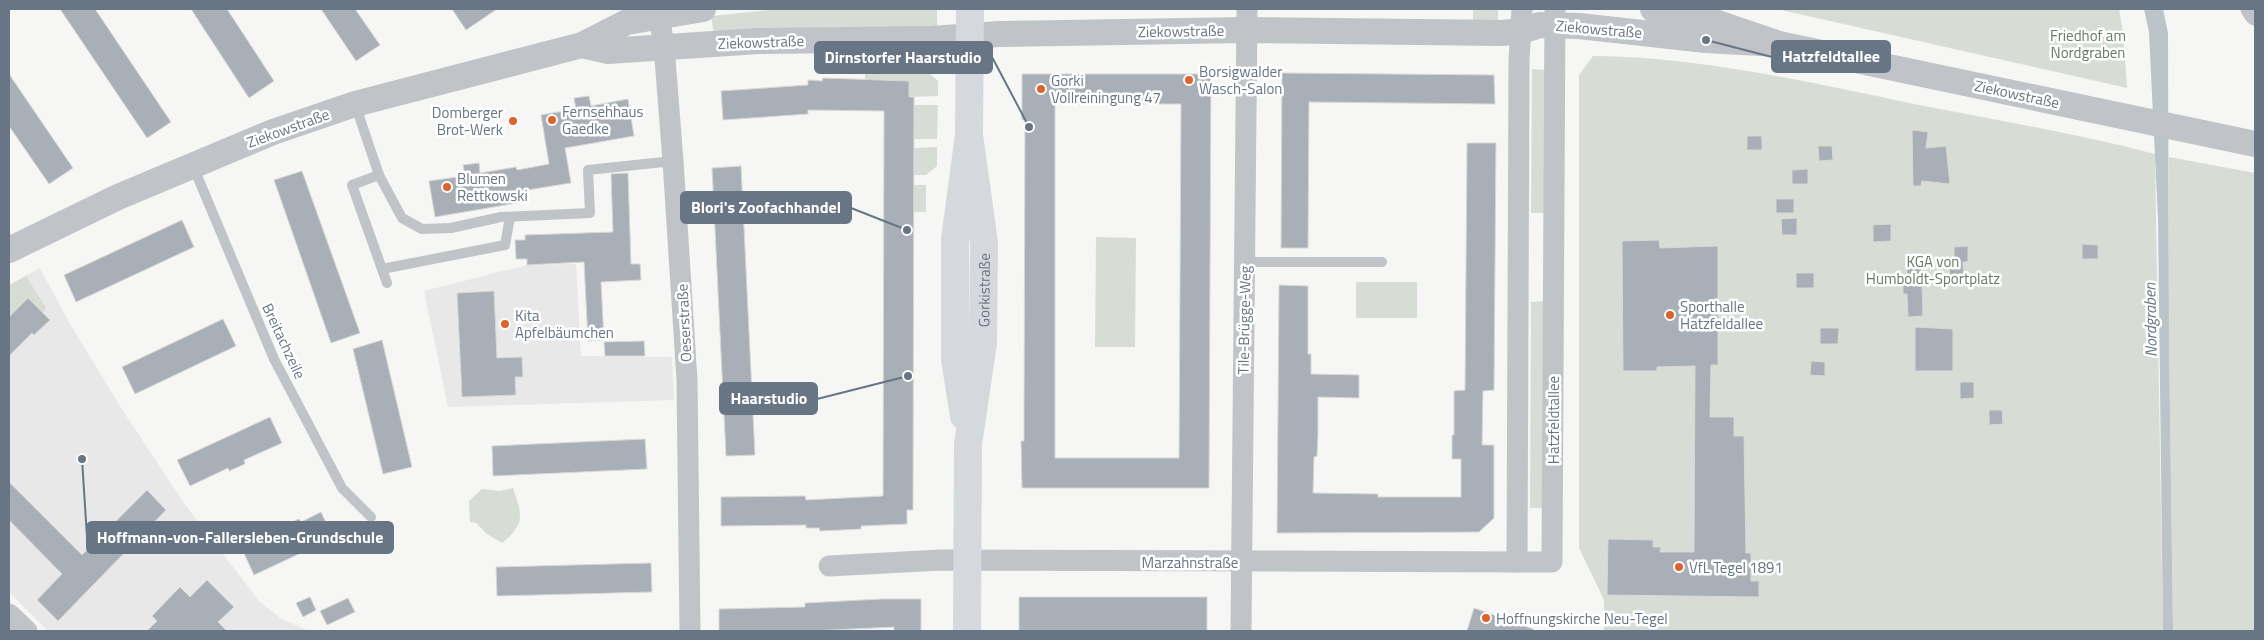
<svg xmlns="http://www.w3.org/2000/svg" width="2264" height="640" font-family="'Titillium Web',sans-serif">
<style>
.built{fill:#e7e8e7}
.green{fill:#d7ddd5}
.water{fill:#bac4c9}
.building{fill:#a9afb6;stroke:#d8d8d6;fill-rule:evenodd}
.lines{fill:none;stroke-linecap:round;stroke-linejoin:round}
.service{stroke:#c0c3c7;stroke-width:10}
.minor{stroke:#c0c3c7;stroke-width:21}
.tertiary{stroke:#c0c3c7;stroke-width:26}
.secondary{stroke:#d5d8dc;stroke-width:28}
.poi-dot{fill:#dd632d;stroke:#fff;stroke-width:2}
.labels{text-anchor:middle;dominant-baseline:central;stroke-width:5;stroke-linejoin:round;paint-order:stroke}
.street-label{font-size:15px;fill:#677584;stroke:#fff}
.park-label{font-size:15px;fill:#687b65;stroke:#fff}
.poi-label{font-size:15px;fill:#677584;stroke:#fff;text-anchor:start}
.water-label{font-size:16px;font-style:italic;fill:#63767f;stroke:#fff}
.leader{fill:none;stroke:#677584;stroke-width:2}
.callout-dot{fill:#677584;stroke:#fff;stroke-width:2}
.callout{fill:#677584;stroke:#677584;stroke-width:2}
.callout-label{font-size:16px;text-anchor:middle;font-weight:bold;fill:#fff}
</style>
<rect width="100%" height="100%" fill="#f6f7f4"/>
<g class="built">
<path d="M576,264L581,356L672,357L674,400L448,407L424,291L527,265Z"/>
<path d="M40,268L70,324L123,411L186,506L260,602L280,618L304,629L319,631H48L9,592V285Z"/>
</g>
<g class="green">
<path d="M778,9H937V29L714,34L711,16Z"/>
<rect x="1473" y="9" width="25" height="13"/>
<path d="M1777,9H2119L2123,33L2127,88Z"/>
<path d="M1593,56C1701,57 1809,82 1914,104C1995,120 2076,133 2155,154L2163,631H1604V600L1579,548V75Z"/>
<path d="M865,67H922L938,81V96L909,97V81H865Z"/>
<path d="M1532,69L1548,70L1547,213H1531Z"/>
<path d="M914,105H938L937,139H913Z"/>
<path d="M937,147V166L926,175H913V148Z"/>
<path d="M2169,157L2255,173V631H2173L2169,341Z"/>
<rect x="913" y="185" width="13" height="27"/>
<path d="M1096,237L1136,238L1135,347H1095Z"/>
<path d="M26,276L46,308L43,313L28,298L9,317V285Z"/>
<rect x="1356" y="282" width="61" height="36"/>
<path d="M1547,301L1546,508H1530L1531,302Z"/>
<path d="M513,488C522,514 526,524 502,543L487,534L476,523L470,522L469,501L482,489L499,491Z"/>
</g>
<path class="water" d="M2144,9H2163L2168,33L2169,341L2173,631H2163L2158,219L2149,32Z"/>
<g class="building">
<path d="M60,9H95L171,122L147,138Z"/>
<path d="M191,9H227L274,81L249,98Z"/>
<path d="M321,9H355L380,45L356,61Z"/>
<path d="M452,9H497L466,30Z"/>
<path d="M1282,73L1494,75L1495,104L1309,102L1308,248H1281Z"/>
<path d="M9,74L73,168L49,184L9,126Z"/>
<path d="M1022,74H1211L1209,488H1022L1021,441H1024V405L1025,120H1022ZM1055,104H1181L1179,458H1055Z"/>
<path d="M823,78L909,81V97H914L913,510H907V524L861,526V529L820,531L819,528H806V525L721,526V497L805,496L806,500L883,496L884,111L808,110V114L723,120L721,91L808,85V80L822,81Z"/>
<path d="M589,96L591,106L628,99L634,136L565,148L571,183L521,191L523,202L435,217L429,181L465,176L463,165L479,163L480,173L516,167L517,170L549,164L541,115L576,109L574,98Z"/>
<path d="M1912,130L1928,132L1926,148L1946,146L1950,184L1922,181L1921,186H1913Z"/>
<rect x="1747" y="136" width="15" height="14"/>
<path d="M1467,143H1496L1494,390L1483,391L1482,445H1494V518L1479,532L1277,533L1279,285L1308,286V354H1311V374L1359,375V398L1318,397V434L1317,456L1314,457L1313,493L1378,494V497H1461V459H1452V435H1454V391L1465,390Z"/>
<path d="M1818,146H1832L1833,160L1819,161Z"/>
<path d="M741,166L755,455L726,456L712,168Z"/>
<path d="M1808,169V184H1792V170Z"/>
<path d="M302,171L360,333L331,343L274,180Z"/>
<path d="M628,173L631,264H640L641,280L601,282L604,340L588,341L584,262L527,265V259H516L515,240H525V235L613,232L611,174Z"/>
<rect x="1776" y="199" width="18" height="14"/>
<path d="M1797,218V235H1782L1781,219Z"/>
<path d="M182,220L194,247L76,302L64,275Z"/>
<path d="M1891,224V241L1873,242V225Z"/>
<path d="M1659,240L1660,248L1718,246V365H1711L1710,417H1734V436H1744L1746,553H1751V581H1759V597L1607,595L1608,539L1653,540V547H1661L1660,552H1694L1695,366L1657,367V371H1623L1622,241Z"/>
<path d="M2082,244L2098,245V259H2082Z"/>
<path d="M1968,246V262H1963L1964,282L1950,283L1949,257H1954V247Z"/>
<path d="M1907,257H1921L1923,316L1908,317L1907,294H1903V277H1907Z"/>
<rect x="1796" y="273" width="18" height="15"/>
<path d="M494,291L497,358L522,357L523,377H515L516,395L462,397L457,293Z"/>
<path d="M28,298L50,320L34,335L32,333L9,356V317Z"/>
<path d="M223,319L236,346L135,394L122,367Z"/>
<path d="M1915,327L1953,329V371H1915Z"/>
<path d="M1820,328H1839L1838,344H1820Z"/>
<path d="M382,340L412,467L383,474L353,349Z"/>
<path d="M644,341L645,356H605L604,342Z"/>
<path d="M1811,361L1825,362V376L1810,375Z"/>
<path d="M1960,382H1974V398L1960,399Z"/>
<path d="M1989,410H2002L2003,424L1989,425Z"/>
<path d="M270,417L282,443L244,460L245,464L229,471L228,468L190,486L177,460Z"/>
<path d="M645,439L647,469L493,476L492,446Z"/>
<path d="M9,482L82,555L147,490L166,510L58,621L37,600L62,574L9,520Z"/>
<path d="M321,512L333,538L254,575L242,549L263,539L261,536L299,519L301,522Z"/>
<path d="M651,563L652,592L497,596L496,567Z"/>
<path d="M207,580L234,607L218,622L227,631H147L157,621L152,616L180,587L190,597Z"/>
<path d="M310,597L316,610L303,617L296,603Z"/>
<rect x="1019" y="597" width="188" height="34"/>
<path d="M348,598L355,612L327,625L320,611Z"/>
<path d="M882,599H921V631H894V627L810,631H719V609L805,607V603Z"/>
<path d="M1474,608L1533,629V631H1467Z"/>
</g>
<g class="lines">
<g class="service">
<path d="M355,104L379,175L402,218L422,229L451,228L501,217L590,213L588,170L673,161"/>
<path d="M193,166L274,359L342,488L371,517"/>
<path d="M379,175L352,185L387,283"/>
<path d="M1244,262H1382"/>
<path d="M382,269L505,245L510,217"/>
</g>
<g class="minor">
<path d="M658,9L664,46L673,161L687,380L690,631"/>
<path d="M2251,9L2255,15"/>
<path d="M1517,562L1519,60L1522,9"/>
<path d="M829,566L941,560L1552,562L1555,9"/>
<path d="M9,614L27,631"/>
<path d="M1241,631L1247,9"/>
</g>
<g class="tertiary">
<path d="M1653,9L1700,17L1779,44L2255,144"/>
<path d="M582,45L608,51L758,41L932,39L999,34L1246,30L1502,33L1521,31L1540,25L1579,26L1706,40L1779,44"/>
<path d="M9,250L118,197L273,132L355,104L582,45L627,22L703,9"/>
</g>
<g class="secondary">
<path d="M964,416L955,359V239L969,135L970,9"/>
<path id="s1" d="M967,631L968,444L983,343L984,243L969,135"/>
</g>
</g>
<g class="poi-dot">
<circle cx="1189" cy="80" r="5"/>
<circle cx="1041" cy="89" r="5"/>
<circle cx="552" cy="120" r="5"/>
<circle cx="513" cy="121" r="5"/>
<circle cx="447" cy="187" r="5"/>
<circle cx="1670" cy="315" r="5"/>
<circle cx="505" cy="324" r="5"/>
<circle cx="1679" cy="567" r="5"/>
<circle cx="1486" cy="618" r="5"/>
</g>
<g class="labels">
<g class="street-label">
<text transform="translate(1599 29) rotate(5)">Ziekowstraße</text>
<text transform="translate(1181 31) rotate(-1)">Ziekowstraße</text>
<text transform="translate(761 42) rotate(-2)">Ziekowstraße</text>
<text transform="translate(2017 94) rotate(12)">Ziekowstraße</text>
<text transform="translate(288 128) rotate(-20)">Ziekowstraße</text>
<text stroke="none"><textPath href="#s1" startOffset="342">Gorkistraße</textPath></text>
<text transform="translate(1244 320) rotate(-89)">Tile-Brügge-Weg</text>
<text transform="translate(684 323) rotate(-93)">Oeserstraße</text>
<text transform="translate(284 341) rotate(65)">Breitachzeile</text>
<text transform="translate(1553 420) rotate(-90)">Hatzfeldtallee</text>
<text x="1190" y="562">Marzahnstraße</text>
</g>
<g class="park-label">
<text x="2088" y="35">Friedhof am<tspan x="2088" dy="17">Nordgraben</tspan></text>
<text x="1933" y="261">KGA von<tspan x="1933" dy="17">Humboldt-Sportplatz</tspan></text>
</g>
<g class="poi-label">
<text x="1199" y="71">Borsigwalder<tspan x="1199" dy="17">Wasch-Salon</tspan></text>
<text x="1051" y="80">Gorki<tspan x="1051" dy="17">Vollreiningung 47</tspan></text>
<text x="562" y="111">Fernsehhaus<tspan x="562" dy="17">Gaedke</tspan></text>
<text x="503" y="112" text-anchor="end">Domberger<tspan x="503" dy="17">Brot-Werk</tspan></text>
<text x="457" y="178">Blumen<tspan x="457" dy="17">Rettkowski</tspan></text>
<text x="1680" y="306">Sporthalle<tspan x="1680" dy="17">Hatzfeldallee</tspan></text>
<text x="515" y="315">Kita<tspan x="515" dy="17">Apfelbäumchen</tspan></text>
<text x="1689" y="567">VfL Tegel 1891</text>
<text x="1496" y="618">Hoffnungskirche Neu-Tegel</text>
</g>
<g class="water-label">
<text transform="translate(2150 320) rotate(-91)">Nordgraben</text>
</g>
</g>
<path class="leader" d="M1706 40L1772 57M1029 127L992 57M907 230L851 208M908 376L817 399M82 459L87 537"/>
<g class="callout-dot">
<circle cx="1706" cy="40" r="5"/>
<circle cx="1029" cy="127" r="5"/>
<circle cx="907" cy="230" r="5"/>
<circle cx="908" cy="376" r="5"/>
<circle cx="82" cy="459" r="5"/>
</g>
<g class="callout">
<rect x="1772" y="41" width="118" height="31" rx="5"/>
<rect x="815" y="42" width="177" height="31" rx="5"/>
<rect x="681" y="192" width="170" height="31" rx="5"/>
<rect x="720" y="383" width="97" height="31" rx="5"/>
<rect x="87" y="522" width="306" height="31" rx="5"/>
</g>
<g class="callout-label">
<text x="1831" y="62">Hatzfeldtallee</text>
<text x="903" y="63">Dirnstorfer Haarstudio</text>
<text x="766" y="213">Blori's Zoofachhandel</text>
<text x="769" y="404">Haarstudio</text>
<text x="240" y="543">Hoffmann-von-Fallersleben-Grundschule</text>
</g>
<rect width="2264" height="640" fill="none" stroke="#677584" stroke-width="20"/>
</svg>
